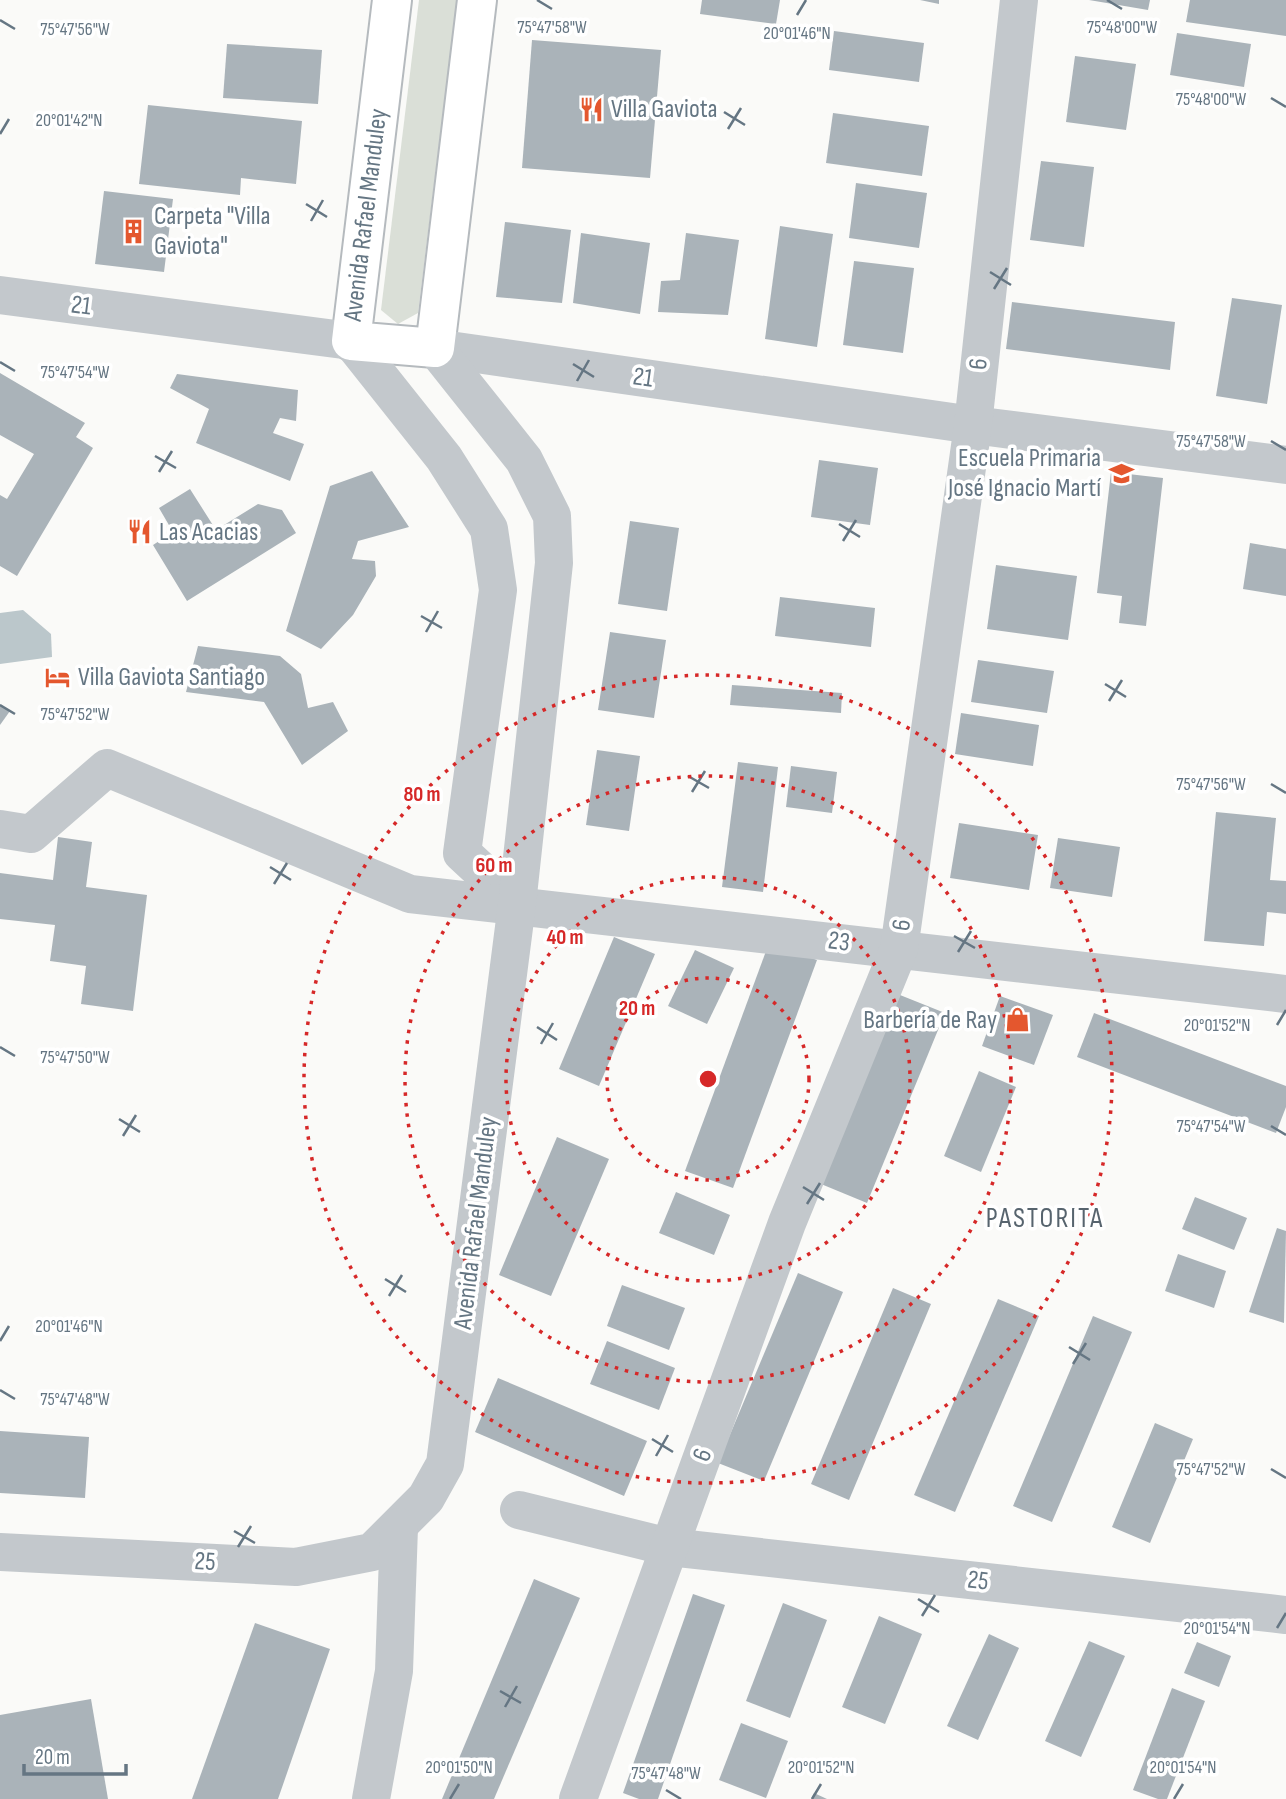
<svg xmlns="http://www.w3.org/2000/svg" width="1286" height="1799" font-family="'Sofia Sans Condensed',sans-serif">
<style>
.green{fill:#dadfd7}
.water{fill:#bbc7cb}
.building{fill:#aab3b9}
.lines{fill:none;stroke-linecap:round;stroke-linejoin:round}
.major-casing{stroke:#b5babe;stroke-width:42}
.minor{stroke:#c3c8cc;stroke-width:38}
.major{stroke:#fff;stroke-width:38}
.ticks{fill:none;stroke:#657683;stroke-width:2.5}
.ring{fill:none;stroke:#d62828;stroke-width:3.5;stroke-dasharray:3.5 7}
.labels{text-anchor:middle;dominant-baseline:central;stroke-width:7;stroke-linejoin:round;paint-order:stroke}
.poi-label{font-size:26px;fill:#657683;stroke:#fff;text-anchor:start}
.street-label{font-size:26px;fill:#657683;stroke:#fff}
.neighbourhood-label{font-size:28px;letter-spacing:2px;fill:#57646e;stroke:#fff}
.ticks-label{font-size:18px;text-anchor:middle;fill:#657683;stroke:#fff;stroke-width:7;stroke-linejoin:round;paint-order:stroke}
.centre{fill:#d62828;stroke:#fff;stroke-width:3.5}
.ring-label{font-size:21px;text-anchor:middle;font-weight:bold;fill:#d62828;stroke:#fff;stroke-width:7;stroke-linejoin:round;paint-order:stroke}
</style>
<rect width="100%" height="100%" fill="#fafaf8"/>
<path class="green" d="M419,0H457L418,313L398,324L381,310Z"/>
<path class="water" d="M23,610L51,634L52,657L0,664V613Z"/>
<g class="building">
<path d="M702,0H780L776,24L700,14Z"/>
<path d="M920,0H939V4Z"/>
<path d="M1089,0H1150L1148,10Z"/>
<path d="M1190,0H1286V36L1186,22Z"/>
<path d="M834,31L924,43L919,82L829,70Z"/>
<path d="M1177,33L1251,44L1244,87L1170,75Z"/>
<path d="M532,40L661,50L650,178L522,168Z"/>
<path d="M227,44L322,50L318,104L223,98Z"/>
<path d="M1075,56L1136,64L1126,130L1066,122Z"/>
<path d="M148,105L302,121L296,184L241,178L240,195L139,184Z"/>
<path d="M833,113L929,126L922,176L826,163Z"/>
<path d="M1041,161L1094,167L1084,247L1030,240Z"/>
<path d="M856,183L927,193L919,248L849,238Z"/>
<path d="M104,191L173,199L164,272L95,264Z"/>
<path d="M505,222L571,230L562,303L496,297Z"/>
<path d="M780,226L833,234L817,347L765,339Z"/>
<path d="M581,233L650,243L640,314L573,303Z"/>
<path d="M686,233L739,240L728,315L658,312L661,281L680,280Z"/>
<path d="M854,261L914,268L903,353L843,345Z"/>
<path d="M1232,298L1282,305L1267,404L1216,396Z"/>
<path d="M1012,302L1175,322L1170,370L1006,349Z"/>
<path d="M0,373L85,423L76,437L93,448L17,576L0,566V495L7,499L34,454L0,435Z"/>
<path d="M177,374L298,390L296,421L280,418L273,433L304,444L290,481L196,443L209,409L170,388Z"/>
<path d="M819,460L878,468L870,525L811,517Z"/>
<path d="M372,471L409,527L358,541L352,559L375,561L376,576L353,615L321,649L286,631L330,486Z"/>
<path d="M1111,472L1163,478L1146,626L1119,623L1122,596L1097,593Z"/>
<path d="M190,489L216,530L258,504L282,510L296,533L187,601L153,545L173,532L159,508Z"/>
<path d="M630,521L679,528L667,611L618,604Z"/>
<path d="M1250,543L1286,549V596L1243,589Z"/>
<path d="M996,565L1077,576L1068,640L987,629Z"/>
<path d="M780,597L875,608L871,647L775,636Z"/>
<path d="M610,632L666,640L654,718L598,710Z"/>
<path d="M198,646L280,656L301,674L308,708L333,702L348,731L302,765L264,702L186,692Z"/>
<path d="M978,660L1054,671L1047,713L971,702Z"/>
<path d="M732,685L842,693L841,713L730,705Z"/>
<path d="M0,704L10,711L0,725Z"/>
<path d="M961,713L1039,725L1033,766L955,754Z"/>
<path d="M597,750L640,756L629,831L586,825Z"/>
<path d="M738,762L778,767L763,892L722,887Z"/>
<path d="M791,766L837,772L832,813L786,807Z"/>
<path d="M1216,812L1276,818L1270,880L1286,881V914L1267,912L1264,946L1204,941Z"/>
<path d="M959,823L1038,835L1029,890L950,878Z"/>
<path d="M58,837L92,842L86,887L147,895L133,1011L81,1004L86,966L50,961L55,925L0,919V873L53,880Z"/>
<path d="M1058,838L1120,847L1112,897L1050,888Z"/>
<path d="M614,937L655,954L599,1086L559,1069Z"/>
<path d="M769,943L817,960L733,1188L685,1171Z"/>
<path d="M695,950L734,968L707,1024L668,1006Z"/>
<path d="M900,995L945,1013L867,1203L821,1184Z"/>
<path d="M1000,996L1053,1015L1034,1065L982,1046Z"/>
<path d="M1094,1013L1286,1086V1107L1276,1133L1077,1057Z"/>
<path d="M979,1071L1016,1087L981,1172L944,1156Z"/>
<path d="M557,1137L609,1159L551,1296L499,1275Z"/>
<path d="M676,1192L730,1215L714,1255L659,1233Z"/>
<path d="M1195,1197L1247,1218L1234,1250L1182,1229Z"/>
<path d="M1277,1228L1286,1231L1284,1323L1249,1312Z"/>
<path d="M1178,1254L1226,1271L1214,1308L1165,1291Z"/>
<path d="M798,1273L843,1292L764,1481L718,1463Z"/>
<path d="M622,1285L685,1308L669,1350L607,1326Z"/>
<path d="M893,1288L931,1304L849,1500L811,1484Z"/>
<path d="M998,1299L1039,1316L955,1512L914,1495Z"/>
<path d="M1093,1316L1132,1332L1052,1522L1013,1506Z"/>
<path d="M607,1341L675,1368L659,1410L590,1384Z"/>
<path d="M498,1378L647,1441L624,1496L475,1432Z"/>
<path d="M1155,1423L1193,1439L1150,1543L1112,1527Z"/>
<path d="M0,1431L89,1437L85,1498L0,1493Z"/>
<path d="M534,1579L580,1598L494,1799H442Z"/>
<path d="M693,1594L725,1605L658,1799H639L623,1793Z"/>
<path d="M783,1603L827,1620L790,1718L746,1701Z"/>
<path d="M879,1616L922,1634L885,1724L842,1707Z"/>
<path d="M255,1623L330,1649L278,1799H192Z"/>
<path d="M989,1634L1019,1648L978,1740L947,1726Z"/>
<path d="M1089,1641L1125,1656L1081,1757L1045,1741Z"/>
<path d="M1197,1642L1231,1656L1219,1687L1184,1673Z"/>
<path d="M1172,1688L1205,1701L1167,1799H1158L1133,1790Z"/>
<path d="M91,1699L108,1799H0V1715Z"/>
<path d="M741,1723L788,1741L766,1798L719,1780Z"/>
<path d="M814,1793L827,1799H811Z"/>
</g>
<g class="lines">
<defs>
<path id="major" d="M392,0L351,341L435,348L477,0"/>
</defs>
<use href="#major" class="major-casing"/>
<g class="minor">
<path d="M0,295L351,341L444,458L489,529L498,590L462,853L517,904"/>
<path d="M435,348L973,425L1286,465"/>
<path d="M0,829L31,834L107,768L410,894L1286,994"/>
<path d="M519,1510L669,1547L1286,1615"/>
<path d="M0,1552L296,1567L372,1552L426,1498L445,1464L517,904L554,563L552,516L524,460L435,348"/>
<path d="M371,1799L394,1671L399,1527"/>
<path d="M578,1799L787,1223L899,949L973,425L1019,0"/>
</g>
<use href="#major" class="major"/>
</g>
<path class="ticks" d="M537,0L552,9M1107,0L1122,9M797,15L806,0M0,20L15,29M1271,98L1286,107M724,112L745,125M728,129L741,108M0,134L9,119M306,204L327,217M311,221L323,200M990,272L1011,285M994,289L1007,268M0,362L15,371M573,364L594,377M577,381L589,360M1271,441L1286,450M155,456L176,468M159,472L172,451M839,524L860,537M843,541L856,520M421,616L442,628M426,632L438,611M1105,684L1126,697M1109,701L1122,680M0,705L15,714M688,776L709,788M1271,784L1286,793M692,792L705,771M270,867L291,880M274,884L287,863M954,936L975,948M958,952L971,931M1277,1025L1286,1010M537,1027L557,1040M541,1044L553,1023M0,1047L15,1056M119,1119L140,1132M1271,1126L1286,1135M123,1136L136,1115M803,1187L824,1200M807,1204L820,1183M385,1279L406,1292M389,1296L402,1275M0,1341L9,1326M1069,1347L1090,1360M1073,1364L1086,1343M0,1390L15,1399M652,1439L673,1452M656,1456L668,1435M1271,1469L1286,1478M234,1531L255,1543M238,1547L251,1526M918,1599L939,1612M922,1616L935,1595M1277,1628L1286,1613M500,1691L521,1703M505,1707L517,1686M666,1790L681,1799M450,1799L459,1784M812,1799L821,1784M1174,1799L1183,1784"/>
<g class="ring">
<circle cx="708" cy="1079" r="101"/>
<circle cx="708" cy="1079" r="202"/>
<circle cx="708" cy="1079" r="303"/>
<circle cx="708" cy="1079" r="404"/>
</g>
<defs>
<symbol id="restaurant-bare" viewBox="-9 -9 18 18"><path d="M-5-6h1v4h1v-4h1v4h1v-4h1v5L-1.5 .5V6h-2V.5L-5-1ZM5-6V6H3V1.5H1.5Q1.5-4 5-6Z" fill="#e4572e" stroke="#fff" stroke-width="2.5" paint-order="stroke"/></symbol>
<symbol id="building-bare" viewBox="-9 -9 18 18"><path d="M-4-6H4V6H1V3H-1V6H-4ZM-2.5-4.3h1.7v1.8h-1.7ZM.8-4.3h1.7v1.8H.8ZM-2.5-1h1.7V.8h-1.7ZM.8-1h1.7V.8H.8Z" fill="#e4572e" stroke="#fff" stroke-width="2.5" paint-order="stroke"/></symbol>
<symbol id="school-bare" viewBox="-9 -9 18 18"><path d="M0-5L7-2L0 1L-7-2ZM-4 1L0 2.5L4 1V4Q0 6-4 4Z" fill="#e4572e" stroke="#fff" stroke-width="2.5" paint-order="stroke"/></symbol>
<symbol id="hotel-bare" viewBox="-9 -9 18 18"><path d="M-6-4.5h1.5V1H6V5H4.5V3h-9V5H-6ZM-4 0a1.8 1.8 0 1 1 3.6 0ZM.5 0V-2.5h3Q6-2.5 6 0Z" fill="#e4572e" stroke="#fff" stroke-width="2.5" paint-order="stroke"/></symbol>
<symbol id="shop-bare" viewBox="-9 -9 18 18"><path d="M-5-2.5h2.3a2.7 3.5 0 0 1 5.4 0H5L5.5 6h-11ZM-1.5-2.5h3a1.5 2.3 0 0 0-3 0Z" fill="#e4572e" stroke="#fff" stroke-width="2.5" paint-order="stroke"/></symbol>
</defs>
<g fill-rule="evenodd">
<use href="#restaurant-bare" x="574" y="92" width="35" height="35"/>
<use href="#building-bare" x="116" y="214" width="35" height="35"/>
<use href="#school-bare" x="1104" y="456" width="35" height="35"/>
<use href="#restaurant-bare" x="122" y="514" width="35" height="35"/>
<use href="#hotel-bare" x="40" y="660" width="35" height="35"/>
<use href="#shop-bare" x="1000" y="1002" width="35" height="35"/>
</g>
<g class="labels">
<g class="poi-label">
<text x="611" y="109">Villa Gaviota</text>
<text x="154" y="216">Carpeta "Villa<tspan x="154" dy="30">Gaviota"</tspan></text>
<text x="1101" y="458" text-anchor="end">Escuela Primaria<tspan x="1101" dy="30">José Ignacio Martí</tspan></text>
<text x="159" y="532">Las Acacias</text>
<text x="78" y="677">Villa Gaviota Santiago</text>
<text x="997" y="1020" text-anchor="end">Barbería de Ray</text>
</g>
<g class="street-label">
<text transform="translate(366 215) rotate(-83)">Avenida Rafael Manduley</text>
<text transform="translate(81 306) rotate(7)">21</text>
<text transform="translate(979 364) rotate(-84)">6</text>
<text transform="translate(643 378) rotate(8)">21</text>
<text transform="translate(902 925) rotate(-82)">6</text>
<text transform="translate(839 942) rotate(7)">23</text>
<text transform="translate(476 1223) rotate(-83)">Avenida Rafael Manduley</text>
<text transform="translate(703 1455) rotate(-70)">6</text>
<text transform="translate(205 1562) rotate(3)">25</text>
<text transform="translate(978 1581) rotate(6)">25</text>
</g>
<g class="neighbourhood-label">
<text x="1045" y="1218">PASTORITA</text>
</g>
</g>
<g class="ticks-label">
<text x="552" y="33">75°47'58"W</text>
<text x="1122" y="33">75°48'00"W</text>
<text x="75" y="35">75°47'56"W</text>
<text x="797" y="39">20°01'46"N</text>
<text x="1211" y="105">75°48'00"W</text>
<text x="69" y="126">20°01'42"N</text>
<text x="75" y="378">75°47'54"W</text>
<text x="1211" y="447">75°47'58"W</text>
<text x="75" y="720">75°47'52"W</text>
<text x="1211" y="790">75°47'56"W</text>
<text x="1217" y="1031">20°01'52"N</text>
<text x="75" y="1063">75°47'50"W</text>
<text x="1211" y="1132">75°47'54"W</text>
<text x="69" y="1332">20°01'46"N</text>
<text x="75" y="1405">75°47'48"W</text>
<text x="1211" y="1475">75°47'52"W</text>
<text x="1217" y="1634">20°01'54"N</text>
<text x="459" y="1773">20°01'50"N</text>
<text x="821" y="1773">20°01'52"N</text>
<text x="1183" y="1773">20°01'54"N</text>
<text x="666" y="1779">75°47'48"W</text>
</g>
<circle cx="708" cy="1079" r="10" class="centre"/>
<g class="ring-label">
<text x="422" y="801">80 m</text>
<text x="494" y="872">60 m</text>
<text x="565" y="944">40 m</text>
<text x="637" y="1015">20 m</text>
</g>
<path d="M24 1764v10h102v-10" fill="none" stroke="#657683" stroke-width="3.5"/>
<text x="35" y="1764" font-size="21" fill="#657683" stroke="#ffffff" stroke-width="5" paint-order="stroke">20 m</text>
</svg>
